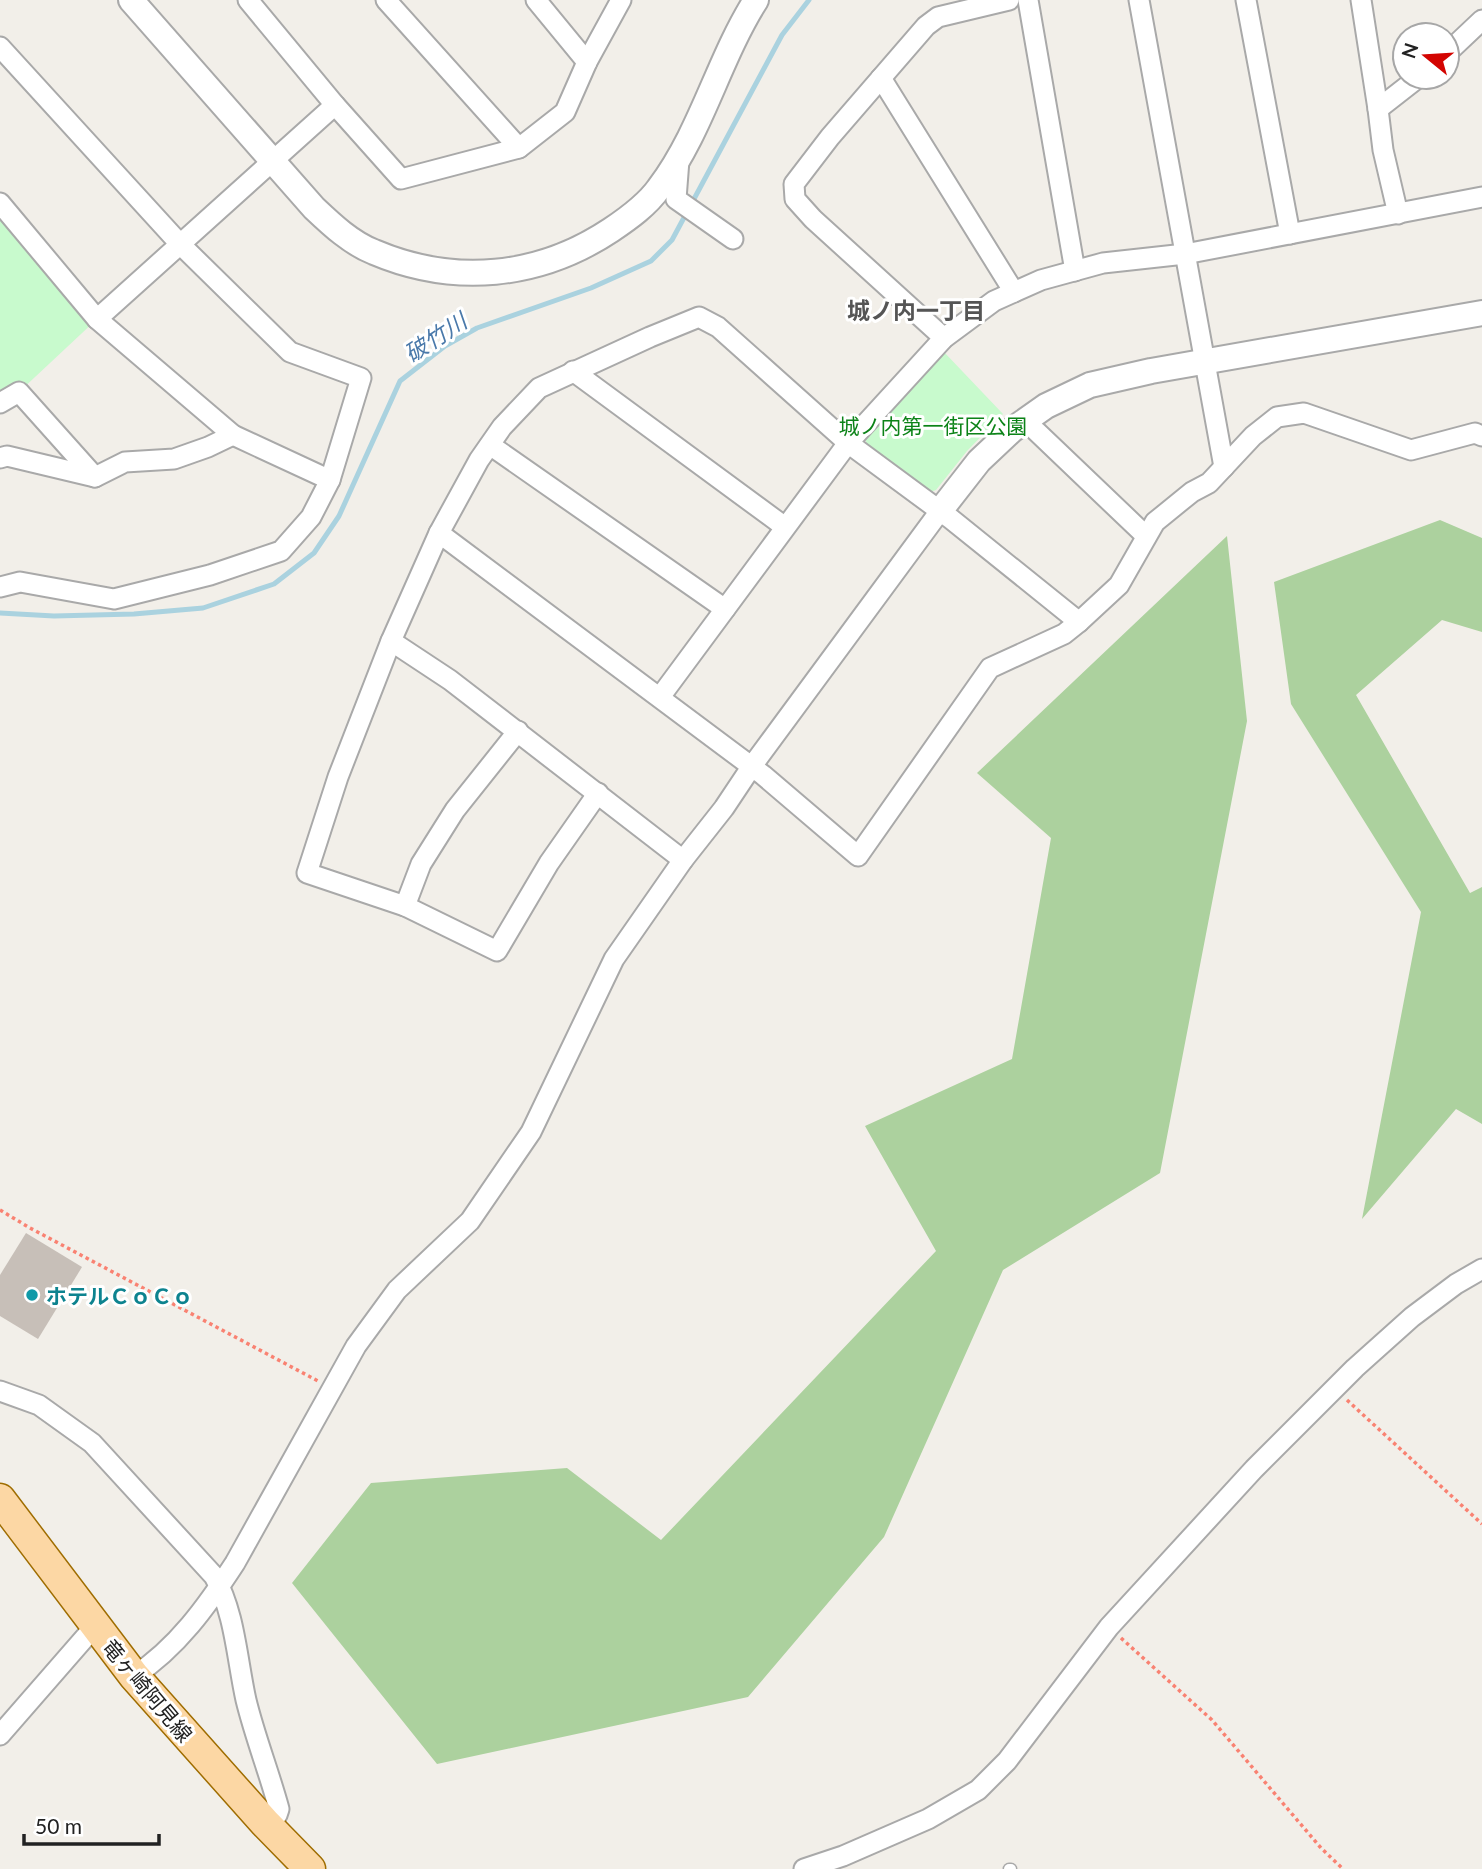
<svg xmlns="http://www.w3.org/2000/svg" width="1482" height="1869" font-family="Lato,'Noto Sans JP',sans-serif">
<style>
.forest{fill:#acd19e}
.park{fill:#c8facd}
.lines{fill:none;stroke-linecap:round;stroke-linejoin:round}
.stream{stroke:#aad2df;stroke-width:5}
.building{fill:#c7bfb8}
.service-casing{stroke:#a9a9a9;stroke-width:13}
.minor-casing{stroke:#a9a9a9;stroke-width:23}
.tertiary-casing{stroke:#a9a9a9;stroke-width:28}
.primary-casing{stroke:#9f6d01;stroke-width:33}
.path{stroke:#f98272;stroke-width:3.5;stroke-dasharray:3.5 3.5;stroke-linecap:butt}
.service{stroke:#fff;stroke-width:10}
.minor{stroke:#fff;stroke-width:19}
.tertiary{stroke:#fff;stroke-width:24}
.primary{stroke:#fcd7a4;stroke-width:30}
.culture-dot{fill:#0f9aa8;stroke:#fff;stroke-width:2.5}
.labels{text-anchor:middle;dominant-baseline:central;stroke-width:6;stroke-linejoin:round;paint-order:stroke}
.park-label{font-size:21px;fill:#0c8318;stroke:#fff}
.culture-label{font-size:21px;font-weight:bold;fill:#0d838f;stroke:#fff;text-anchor:start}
.street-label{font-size:21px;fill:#222;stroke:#fff}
.neighbourhood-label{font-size:23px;font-weight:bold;fill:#555;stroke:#fff}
.water-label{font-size:23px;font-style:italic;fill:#4a79aa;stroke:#fff}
</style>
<rect width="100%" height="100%" fill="#f2efe9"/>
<g class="forest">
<path d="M1440,520L1482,538V632L1442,620L1356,695L1470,893L1482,887V1124L1456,1109L1362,1219L1421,912L1291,704L1274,582Z"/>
<path d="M1227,536L1247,721L1160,1173L1003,1270L884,1537L748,1697L437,1764L292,1583L371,1483L567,1468L661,1540L936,1251L865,1126L1012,1059L1051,838L977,773Z"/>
</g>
<g class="park">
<path d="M0,197L97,319L19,392L0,403Z"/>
<path d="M943,351L1003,414L967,451L936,490L930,492L867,446L865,436Z"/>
</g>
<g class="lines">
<path class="stream" d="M0,613L54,616L134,614L203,608L274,584L314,553L339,516L400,381L445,346L477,328L591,288L651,261L672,240L782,35L809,0"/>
</g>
<path class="building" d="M26,1233L82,1267L38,1339L0,1316V1275Z"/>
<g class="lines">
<defs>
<path id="service" d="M1009,1869H1011"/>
<g id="minor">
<path d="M248,0L335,105L401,179L519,148L565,112L587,62L621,0"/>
<path d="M386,0L519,148"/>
<path d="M536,0L587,62"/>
<path d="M1028,0L1075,271"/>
<path d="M1139,0L1224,467"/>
<path d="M1246,0L1290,234"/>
<path d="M1361,0L1378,109"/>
<path d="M0,47L180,244L290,352L361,378L330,480L311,517L281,551L210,575L114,599L20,582L0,587"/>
<path d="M1447,53L1482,20"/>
<path d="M881,78L1014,292"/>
<path d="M679,160L676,199L733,239"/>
<path d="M0,203L97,319L233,435L330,480"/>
<path d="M1398,214L1383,150L1378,109L1419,77"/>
<path d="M97,319L335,105"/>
<path d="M944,338L813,219L795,199L794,184L830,137L926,26L938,17L1009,0"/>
<path d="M573,371L785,527"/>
<path d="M0,403L19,392L95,477"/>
<path d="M1026,419L1035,430L1146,536"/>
<path d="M490,445L725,609"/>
<path d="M0,458L7,456L95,477L125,462L174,459L208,447L233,435"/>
<path d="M439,533L763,775L858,856L990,668L1064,634L1079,622L1119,585L1155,522L1192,492L1209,483L1253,436L1277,417L1304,413L1411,450L1475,433L1482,436"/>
<path d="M391,641L450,680L683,860"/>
<path d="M660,697L848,443L944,338L994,301L1041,280L1103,263L1185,254L1482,197"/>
<path d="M598,793L549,863L497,951L405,906L307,873L338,777L391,641L439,533L479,460L502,427L539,388L650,337L699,317L718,327L848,443L951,519L1079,622"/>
<path d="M405,906L421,864L455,810L518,731"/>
<path d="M0,1391L39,1405L92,1443L214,1576C235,1612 237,1660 246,1700C255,1737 269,1772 279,1809L277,1815L265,1823"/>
<path d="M134,1676C177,1648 207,1606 235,1563L356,1346L397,1290L470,1221L531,1132L614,959L683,860L724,808L752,766L940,511"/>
<path d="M0,1735L95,1626"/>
<path d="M804,1869L843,1856L928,1819L978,1790L1007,1761L1109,1627L1254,1469L1355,1368L1412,1317L1456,1284L1482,1269"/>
</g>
<g id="tertiary">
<path d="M131,0L314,208C332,225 351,243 374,252C454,286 539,278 611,230C629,218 647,205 659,188C702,131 718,60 756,0"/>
<path d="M940,511L979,461L1012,430L1046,406L1090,385L1151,371L1482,313"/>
</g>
<path id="primary" d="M0,1499L134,1676L265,1823L310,1869"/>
</defs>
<use href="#service" class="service-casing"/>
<use href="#minor" class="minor-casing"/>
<use href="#tertiary" class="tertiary-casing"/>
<use href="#primary" class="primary-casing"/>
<g class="path">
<path d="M0,1210L30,1228L318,1381"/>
<path d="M1347,1400L1482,1524"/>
<path d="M1121,1638L1212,1720L1321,1848L1343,1869"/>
</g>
<use href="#service" class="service"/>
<use href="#minor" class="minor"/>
<use href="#tertiary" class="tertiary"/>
<use href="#primary" class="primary"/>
</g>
<circle class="culture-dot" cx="32" cy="1295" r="7"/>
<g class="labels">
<g class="park-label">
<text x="933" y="425">城ノ内第一街区公園</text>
</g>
<g class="culture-label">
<text x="46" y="1295">ホテルＣｏＣｏ</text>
</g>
<g class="street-label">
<text transform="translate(148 1690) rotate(50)">竜ヶ崎阿見線</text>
</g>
<g class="neighbourhood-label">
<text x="916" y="310">城ノ内一丁目</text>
</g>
<g class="water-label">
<text transform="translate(435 337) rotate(-33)">破竹川</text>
</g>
</g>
<g transform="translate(1426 56) rotate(288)"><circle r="33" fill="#ffffff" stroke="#a7a7a7" stroke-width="2"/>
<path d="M0-5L12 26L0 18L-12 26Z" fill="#d30401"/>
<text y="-10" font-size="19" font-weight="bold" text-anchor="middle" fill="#222222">N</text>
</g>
<path d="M24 1834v10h135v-10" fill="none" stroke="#222222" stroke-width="3.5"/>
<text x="35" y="1834" font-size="21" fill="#222222" stroke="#ffffff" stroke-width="5" paint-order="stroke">50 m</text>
</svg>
